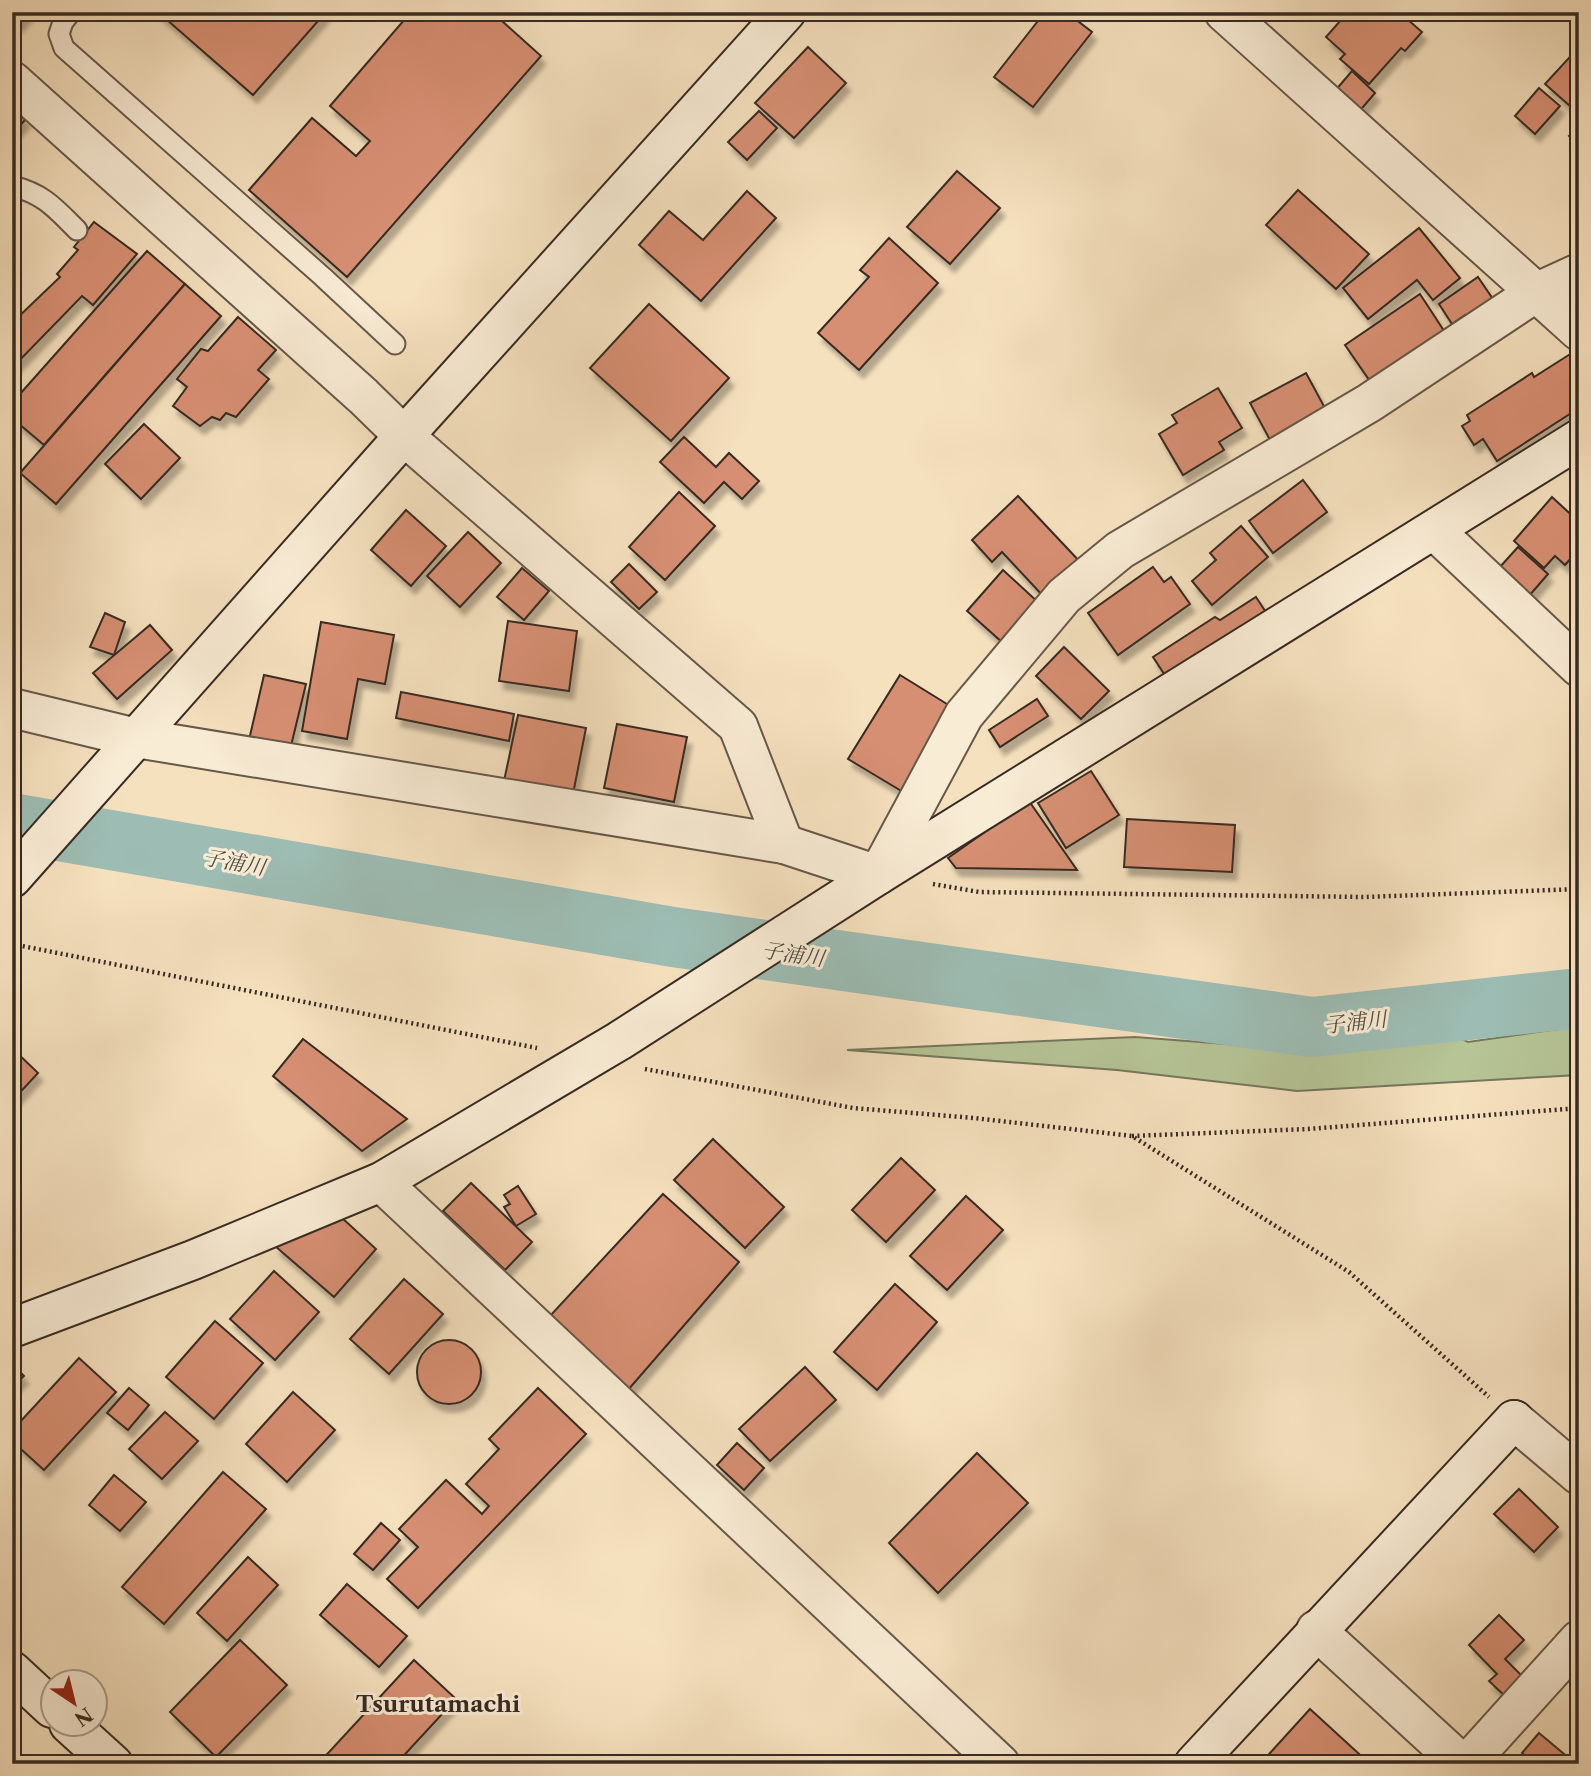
<svg xmlns="http://www.w3.org/2000/svg" width="1591" height="1776" font-family="'Libre Caslon Text','Noto Serif JP',serif">
<style>
.green{fill:#b6c496;stroke:#76775c;stroke-width:2}
.lines{fill:none;stroke-linecap:round;stroke-linejoin:round}
.river{stroke:#9dbdb4;stroke-width:60}
.building{fill:#d78f73;stroke:#372a23;stroke-width:2;filter:url(#shadow)}
.lane-casing{stroke:#67584a;stroke-width:23}
.street-casing{stroke:#67584a;stroke-width:42}
.secondary-casing{stroke:#372a23;stroke-width:42}
.path{stroke:#372a23;stroke-width:4.5;stroke-dasharray:2 3.5;stroke-linecap:butt}
.lane{stroke:#f9ecd5;stroke-width:19}
.street{stroke:#f9ecd5;stroke-width:38}
.secondary{stroke:#f9ecd5;stroke-width:38}
.labels{text-anchor:middle;dominant-baseline:central;stroke-width:6;stroke-linejoin:round;paint-order:stroke}
.water-label{font-size:21px;font-style:italic;fill:#504f47;stroke:#f9ecd5}
.quarter-label{font-size:23px;font-weight:bold;fill:#372a23;stroke:#f9ecd5}
</style>
<defs>
<filter id="shadow"><feDropShadow dx="4.5" dy="8" stdDeviation="2" flood-color="#0004"/></filter>
</defs>
<rect width="100%" height="100%" fill="#f6e1bf"/>
<filter id="stains"><feTurbulence type="fractalNoise" baseFrequency=".00286" numOctaves="4"/><feColorMatrix values="0 0 0 0 .2 0 0 0 0 .09 0 0 0 0 .02 0 0 0 .5 -.17"/></filter>
<radialGradient id="worn" r=".72"><stop offset=".6" stop-color="#630" stop-opacity="0"/><stop offset="1" stop-color="#630" stop-opacity=".3"/></radialGradient>
<path class="green" d="M1579,1026V1075L1297,1091L1117,1070L847,1050L1135,1037L1317,1051L1337,1038L1446,1031L1468,1042Z"/>
<g class="lines">
<path class="river" d="M12,823L673,937L1312,1027L1579,998"/>
</g>
<g class="building">
<path d="M12,12H28L18,24L12,19Z"/>
<path d="M158,12H326L253,95Z"/>
<path d="M411,12H492L541,56L347,277L249,190L312,118L356,156L370,141L330,106Z"/>
<path d="M1045,12H1066L1092,32L1033,107L994,77Z"/>
<path d="M1348,12H1399L1422,32L1405,51L1401,48L1369,84L1340,59L1345,54L1326,37Z"/>
<path d="M1571,12H1579V27L1567,17Z"/>
<path d="M808,47L846,83L794,138L755,103Z"/>
<path d="M1579,47V114L1545,84Z"/>
<path d="M1352,71L1375,93L1357,114L1334,92Z"/>
<path d="M1539,88L1560,106L1535,134L1515,116Z"/>
<path d="M12,106L26,119L12,134Z"/>
<path d="M759,111L777,128L747,160L728,142Z"/>
<path d="M1579,128V149L1569,136Z"/>
<path d="M957,171L1000,208L950,264L907,227Z"/>
<path d="M1298,190L1369,254L1336,289L1266,225Z"/>
<path d="M747,191L776,218L701,301L639,245L669,211L703,240Z"/>
<path d="M94,222L137,254L93,305L82,296L12,368V323L60,277L57,274L78,250L74,247Z"/>
<path d="M1419,228L1460,278L1433,300L1417,280L1368,319L1343,288Z"/>
<path d="M889,238L938,283L859,370L818,333L869,277L860,270Z"/>
<path d="M147,251L185,284L44,445L12,418V403Z"/>
<path d="M1478,277L1497,305L1471,323L1465,315L1452,324L1439,304Z"/>
<path d="M185,284L221,316L56,504L20,473Z"/>
<path d="M1420,294L1446,334L1372,384L1345,345Z"/>
<path d="M649,304L729,378L671,441L590,368Z"/>
<path d="M238,317L276,350L258,370L269,379L236,417L226,413L220,420L212,417L200,426L173,406L187,387L177,379L201,349L208,351Z"/>
<path d="M1575,351L1579,357V408L1497,461L1483,439L1474,445L1462,426L1470,421L1467,415L1532,373L1534,377Z"/>
<path d="M1306,373L1326,410L1270,440L1250,403Z"/>
<path d="M1218,388L1242,428L1219,442L1224,450L1183,475L1159,434L1177,423L1172,415Z"/>
<path d="M144,424L180,458L141,499L105,464Z"/>
<path d="M684,437L716,467L729,453L759,481L742,499L724,482L704,503L660,462Z"/>
<path d="M1303,480L1327,512L1273,553L1249,521Z"/>
<path d="M679,492L715,526L665,580L629,547Z"/>
<path d="M1018,496L1082,564L1045,598L1002,552L992,562L972,540Z"/>
<path d="M1552,497L1579,522V549L1565,565L1555,556L1544,568L1514,541Z"/>
<path d="M406,510L446,546L411,586L371,550Z"/>
<path d="M1241,526L1268,557L1212,605L1192,581L1216,560L1210,553Z"/>
<path d="M468,532L501,563L460,607L427,576Z"/>
<path d="M1518,547L1548,574L1529,596L1499,568Z"/>
<path d="M629,564L657,592L639,609L611,582Z"/>
<path d="M1153,567L1164,582L1171,577L1190,604L1118,655L1088,613Z"/>
<path d="M522,568L549,591L524,620L497,597Z"/>
<path d="M1003,570L1039,603L1003,643L967,611Z"/>
<path d="M1256,597L1271,620L1172,686L1153,657L1215,617L1220,620Z"/>
<path d="M105,613L125,622L114,655L90,647Z"/>
<path d="M508,621L577,631L569,691L499,681Z"/>
<path d="M321,622L394,635L385,684L358,679L347,739L302,731Z"/>
<path d="M150,625L172,650L117,699L93,673Z"/>
<path d="M1064,647L1109,691L1081,719L1036,676Z"/>
<path d="M264,675L306,684L290,750L249,740Z"/>
<path d="M900,675L955,709L903,792L848,759Z"/>
<path d="M401,692L514,714L509,741L396,718Z"/>
<path d="M1037,699L1048,716L1000,747L989,730Z"/>
<path d="M518,715L586,728L573,794L504,781Z"/>
<path d="M617,724L687,737L674,802L604,788Z"/>
<path d="M1091,771L1119,815L1066,848L1038,803Z"/>
<path d="M1029,801L1077,870L956,868L948,858Z"/>
<path d="M1127,819L1235,825L1232,872L1124,867Z"/>
<path d="M303,1039L407,1119L362,1151L273,1076Z"/>
<path d="M12,1048L38,1073L12,1101Z"/>
<path d="M713,1139L784,1207L745,1248L674,1180Z"/>
<path d="M901,1158L935,1190L886,1242L852,1210Z"/>
<path d="M471,1183L532,1242L505,1270L443,1211Z"/>
<path d="M518,1186L536,1214L516,1226L504,1207L510,1204L504,1195Z"/>
<path d="M663,1194L739,1262L628,1390L550,1316Z"/>
<path d="M966,1196L1003,1230L947,1290L910,1256Z"/>
<path d="M341,1217L376,1249L334,1297L275,1246Z"/>
<path d="M274,1271L319,1312L275,1360L230,1319Z"/>
<path d="M404,1279L443,1314L389,1374L350,1339Z"/>
<path d="M895,1284L937,1322L877,1390L834,1352Z"/>
<path d="M215,1321L263,1363L214,1419L166,1377Z"/>
<circle cx="449" cy="1372" r="32"/>
<path d="M79,1358L116,1392L44,1470L12,1441V1417L19,1423Z"/>
<path d="M12,1364L24,1376L12,1387Z"/>
<path d="M805,1367L836,1400L770,1461L739,1429Z"/>
<path d="M129,1388L149,1405L128,1430L107,1413Z"/>
<path d="M538,1388L586,1434L418,1608L387,1579L418,1547L399,1529L446,1480L482,1514L489,1506L466,1484L499,1449L489,1439Z"/>
<path d="M293,1392L335,1430L287,1482L246,1444Z"/>
<path d="M165,1412L198,1441L162,1479L129,1449Z"/>
<path d="M737,1443L764,1468L744,1490L717,1465Z"/>
<path d="M977,1453L1028,1503L938,1593L889,1543Z"/>
<path d="M223,1472L266,1509L164,1624L122,1587Z"/>
<path d="M114,1475L146,1502L120,1531L89,1505Z"/>
<path d="M1519,1489L1558,1527L1534,1552L1494,1514Z"/>
<path d="M381,1523L400,1540L373,1570L354,1554Z"/>
<path d="M248,1557L278,1585L227,1641L197,1613Z"/>
<path d="M347,1584L407,1636L379,1667L320,1615Z"/>
<path d="M1499,1615L1524,1640L1505,1659L1525,1679L1507,1698L1489,1681L1497,1674L1469,1645Z"/>
<path d="M240,1640L287,1685L216,1757L170,1712Z"/>
<path d="M414,1660L456,1699L396,1764H318Z"/>
<path d="M1310,1709L1370,1764H1260Z"/>
<path d="M1539,1733L1576,1764H1535L1522,1753Z"/>
</g>
<g class="lines">
<defs>
<g id="lane">
<path d="M71,12L63,22L59,34L64,48L323,277L395,344"/>
<path d="M12,186C44,194 55,208 77,230"/>
</g>
<g id="street">
<path d="M1224,12L1579,331"/>
<path d="M12,81L363,396L404,436L738,726L784,844"/>
<path d="M1435,531L1579,667"/>
<path d="M12,708L136,738L784,844L878,875L964,715L1064,596L1120,550L1369,403L1535,293L1579,273"/>
<path d="M381,1182L1000,1764"/>
<path d="M1514,1420L1579,1475"/>
<path d="M1316,1630L1462,1764"/>
<path d="M1467,1764L1579,1640"/>
</g>
<g id="secondary">
<path d="M12,878L404,436L786,12"/>
<path d="M12,1328L193,1260L381,1182L619,1041L878,875L1579,439"/>
<path d="M12,1671L52,1708"/>
<path d="M69,1724L113,1764"/>
<path d="M1194,1764L1514,1420"/>
</g>
</defs>
<use href="#lane" class="lane-casing"/>
<use href="#street" class="street-casing"/>
<use href="#secondary" class="secondary-casing"/>
<g class="path">
<path d="M933,884L979,892L1365,897L1579,889"/>
<path d="M12,944L537,1048"/>
<path d="M645,1069L853,1108L974,1118L1132,1136L1349,1272L1489,1397"/>
<path d="M1132,1136L1308,1129L1579,1108"/>
</g>
<use href="#lane" class="lane"/>
<use href="#street" class="street"/>
<use href="#secondary" class="secondary"/>
</g>
<g class="labels">
<g class="water-label">
<text transform="translate(234 862) rotate(10)">子浦川</text>
<text transform="translate(793 954) rotate(8)">子浦川</text>
<text transform="translate(1355 1022) rotate(-6)">子浦川</text>
</g>
<g class="quarter-label">
<text x="438" y="1704">Tsurutamachi</text>
</g>
</g>
<rect width="1591" height="1776" fill="none" stroke="#f6e1bf" stroke-width="42"/>
<rect x="14" y="14" width="1563" height="1748" fill="none" stroke="#372a23" stroke-width="3.5"/>
<rect x="21" y="21" width="1549" height="1734" fill="none" stroke="#372a23" stroke-width="2"/>
<g transform="translate(74 1703) rotate(145)"><circle r="33" fill="#f9ecd5" stroke="#ab9e8e" stroke-width="2"/>
<path d="M0-5L12 26L0 18L-12 26Z" fill="#8f2418"/>
<text y="-10" font-size="19" font-weight="bold" text-anchor="middle" fill="#372a23">N</text>
</g>
<rect width="100%" height="100%" filter="url(#stains)"/>
<rect width="100%" height="100%" fill="url(#worn)"/>
</svg>
